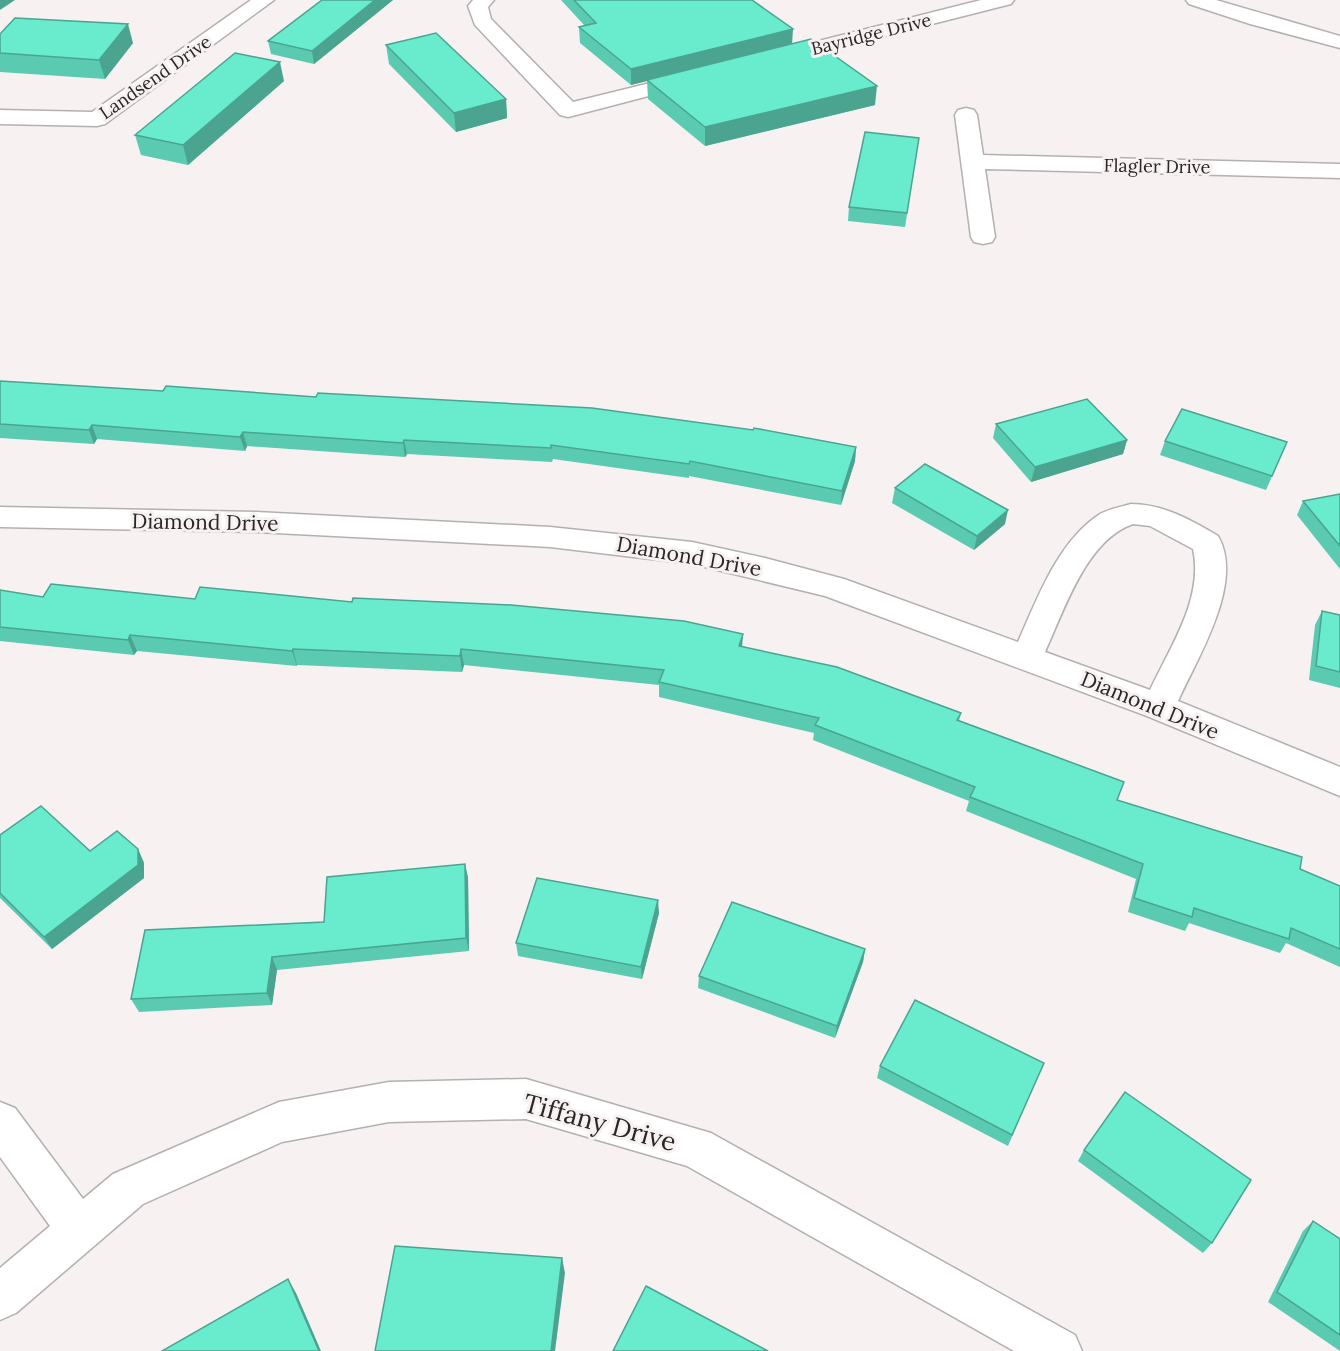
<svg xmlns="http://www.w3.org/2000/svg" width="1340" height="1351" font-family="Lora,serif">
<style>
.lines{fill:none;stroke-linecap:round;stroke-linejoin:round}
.minor-casing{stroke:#b5afb0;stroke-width:3}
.minor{fill:#fff;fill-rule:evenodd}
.wall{fill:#5acab0}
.shaded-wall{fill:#4aa490}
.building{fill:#69ebcd;stroke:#4aa490;stroke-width:1.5}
.labels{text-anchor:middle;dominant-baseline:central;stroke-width:6;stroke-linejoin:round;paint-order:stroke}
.far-street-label{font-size:18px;fill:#292626;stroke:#f8f1f2}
.street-label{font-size:21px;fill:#292626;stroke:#f8f1f2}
.near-street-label{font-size:26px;fill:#292626;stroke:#f8f1f2}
</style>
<rect width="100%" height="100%" fill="#f8f1f2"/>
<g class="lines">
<defs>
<g id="minor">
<path d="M251,0H274L105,124L97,126L0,124V110L92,112Z"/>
<path d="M473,0H494L488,7L491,19L573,102L691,73L698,75L702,79L698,83L576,115L568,117L560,115L475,25L468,6Z"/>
<path d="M981,0H1014L1011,4L778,63L771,61L768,57L771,53Z"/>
<path d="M1186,0H1216L1340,36V48L1250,24L1189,4Z"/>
<path d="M966,108L974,110L977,115L983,155L1340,164V178L985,169L995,237L992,242L983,244L974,242L971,237L955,115L958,110Z"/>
<path d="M1131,504C1163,504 1191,520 1218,536C1245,582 1198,657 1178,701L1340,767V796L1147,716L825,596L692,564L550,547L256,532L0,527V507L256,512L550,527L692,542L765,558L844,579L1018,642C1037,599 1058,541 1100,514C1109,509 1121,507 1131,504ZM1133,524L1150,526L1193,549C1204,598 1170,647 1150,690L1045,652C1064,611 1086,540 1133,524Z"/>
<path d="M526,1079L711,1133L1075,1335L1082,1351H1014L687,1166L526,1119L389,1122L282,1142L143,1204L16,1313L0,1320V1268L50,1226L0,1157V1102L15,1108L83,1199L113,1174L279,1102L389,1082Z"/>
</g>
</defs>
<use href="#minor" class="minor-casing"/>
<use href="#minor" class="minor"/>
</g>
<g class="wall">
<path d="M322,0H393L314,64L271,54L268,41Z"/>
<path d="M561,0H752L792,44L875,105L705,146L648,99L647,81L631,85L580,43L579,27L585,26Z"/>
<path d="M0,34L133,43L105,79L0,72Z"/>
<path d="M386,45L506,99L507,118L456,132L389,64Z"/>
<path d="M284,81L188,165L141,155L135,135Z"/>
<path d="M919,138L905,227L848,221L849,207Z"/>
<path d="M0,381L856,447L855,461L841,505L689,476V478L553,459L552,462L407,454L405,457L247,446L245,451L97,439L94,444L0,438Z"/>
<path d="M996,424L1127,440L1123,454L1031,482L993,438Z"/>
<path d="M1165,441L1287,442L1266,490L1160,455Z"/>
<path d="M895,488L1005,524L974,550L892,503Z"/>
<path d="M1340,494V569L1297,515L1303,501Z"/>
<path d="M0,590L43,597L195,599L743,646L961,713L959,721L1117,800L1300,869L1340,886V967L1286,943L1280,953L1189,923L1185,931L1128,912L1136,879L966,811L969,801L813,740L814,733L659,697V685L464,665L462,672L297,665V666L137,651L134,655L0,641Z"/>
<path d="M1322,611L1340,615V688L1309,680L1315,625Z"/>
<path d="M0,835L90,851L138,849L144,863V878L52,949L0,898Z"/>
<path d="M465,864L468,878L469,951L277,970L272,1005L139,1012L131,999Z"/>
<path d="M659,913L642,979L518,956L516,943Z"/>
<path d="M865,949L863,962L835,1038L698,988L699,976Z"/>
<path d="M1044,1063L1008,1146L877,1078L880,1066Z"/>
<path d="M1084,1150L1212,1243L1203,1253L1078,1161Z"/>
<path d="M1313,1221L1340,1239V1351L1268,1302L1303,1231Z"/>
</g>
<g class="shaded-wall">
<path d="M0,0H15L0,10Z"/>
<path d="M375,0H393L314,64L312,51Z"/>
<path d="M128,24L133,43L105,79L99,60Z"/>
<path d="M793,29L792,45L647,80V81L631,85V69Z"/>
<path d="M280,62L284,81L188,165L183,145Z"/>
<path d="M877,86L875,105L705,146V127Z"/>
<path d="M506,99L507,118L456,132L454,113Z"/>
<path d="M92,425L97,439L94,444L89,430Z"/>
<path d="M243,432L247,446L245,451L240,437Z"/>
<path d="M404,440L407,454L405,457L403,443Z"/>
<path d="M1127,440L1123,454L1031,482L1035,467Z"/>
<path d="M856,447L855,461L841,505L842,491Z"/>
<path d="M1008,510L1005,524L974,550L977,536Z"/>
<path d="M743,634L742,649L739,646Z"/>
<path d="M130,635L137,651L134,655L128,640Z"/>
<path d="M293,649L297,665V666L292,651Z"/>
<path d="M461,649L464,665L462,672L460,656Z"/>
<path d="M138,849L144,863V878L52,949L44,937Z"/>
<path d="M465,864L468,878L469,951L466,938Z"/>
<path d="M658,900L659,913L642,979L641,967Z"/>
<path d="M865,949L863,962L835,1038L837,1026Z"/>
<path d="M272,957L277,970L272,1005L267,993Z"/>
<path d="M562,1258L565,1273L555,1351H551Z"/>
<path d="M288,1279L296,1293L321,1351H319Z"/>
</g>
<g class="building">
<path d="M322,0H375L312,51L268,41Z"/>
<path d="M574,0H752L793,29L631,69L579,27L596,23Z"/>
<path d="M15,18L128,24L99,60L0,53V34Z"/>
<path d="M436,33L506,99L454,113L386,45Z"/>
<path d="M811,39L877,86L705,127L647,80Z"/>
<path d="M235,53L280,62L183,145L135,135Z"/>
<path d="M865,132L919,138L907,213L849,207Z"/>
<path d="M0,381L163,391L166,386L316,397L318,393L592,408L753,430L754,428L856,447L842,491L690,461L689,464L551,445V448L404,440L403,443L243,432L240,437L92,425L89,430L0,424Z"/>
<path d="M1087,399L1127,440L1035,467L996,424Z"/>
<path d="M1182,409L1287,442L1272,476L1165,441Z"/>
<path d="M925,464L1008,510L977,536L895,488Z"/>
<path d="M1340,494V546L1303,501Z"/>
<path d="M51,584L195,599L200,587L352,602L353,598L511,605L684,621L743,634L739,646L837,667L961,713L957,720L1124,782L1117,800L1302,857L1300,869L1340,886V949L1291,928L1289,939L1194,908L1192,917L1134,898L1143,864L970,797L975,787L815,725L819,718L659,682L664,670L461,649L460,656L293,649L292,651L130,635L128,640L0,627V590L43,597Z"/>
<path d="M1322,611L1340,615V672L1316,666Z"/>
<path d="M41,806L90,851L117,831L138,849V865L44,937L0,893V835Z"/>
<path d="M465,864L466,938L272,957L267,993L131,999L145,930L324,922L327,877Z"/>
<path d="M537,878L658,900L641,967L516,943Z"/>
<path d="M732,902L865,949L837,1026L699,976Z"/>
<path d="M915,1000L1044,1063L1012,1135L880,1066Z"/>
<path d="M1125,1092L1251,1180L1212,1243L1084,1150Z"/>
<path d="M1313,1221L1340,1239V1335L1277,1292Z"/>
<path d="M395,1246L562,1258L551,1351H375Z"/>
<path d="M288,1279L319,1351H162Z"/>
<path d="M646,1286L768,1351H613Z"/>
</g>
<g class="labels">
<g class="far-street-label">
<text transform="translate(871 34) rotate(-14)">Bayridge Drive</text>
<text transform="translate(155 77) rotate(-35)">Landsend Drive</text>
<text transform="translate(1157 166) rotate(1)">Flagler Drive</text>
</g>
<g class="street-label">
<text transform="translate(205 522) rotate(1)">Diamond Drive</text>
<text transform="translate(689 556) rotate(10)">Diamond Drive</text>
<text transform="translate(1150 705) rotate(22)">Diamond Drive</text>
</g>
<g class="near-street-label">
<text transform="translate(600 1122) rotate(15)">Tiffany Drive</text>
</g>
</g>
</svg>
